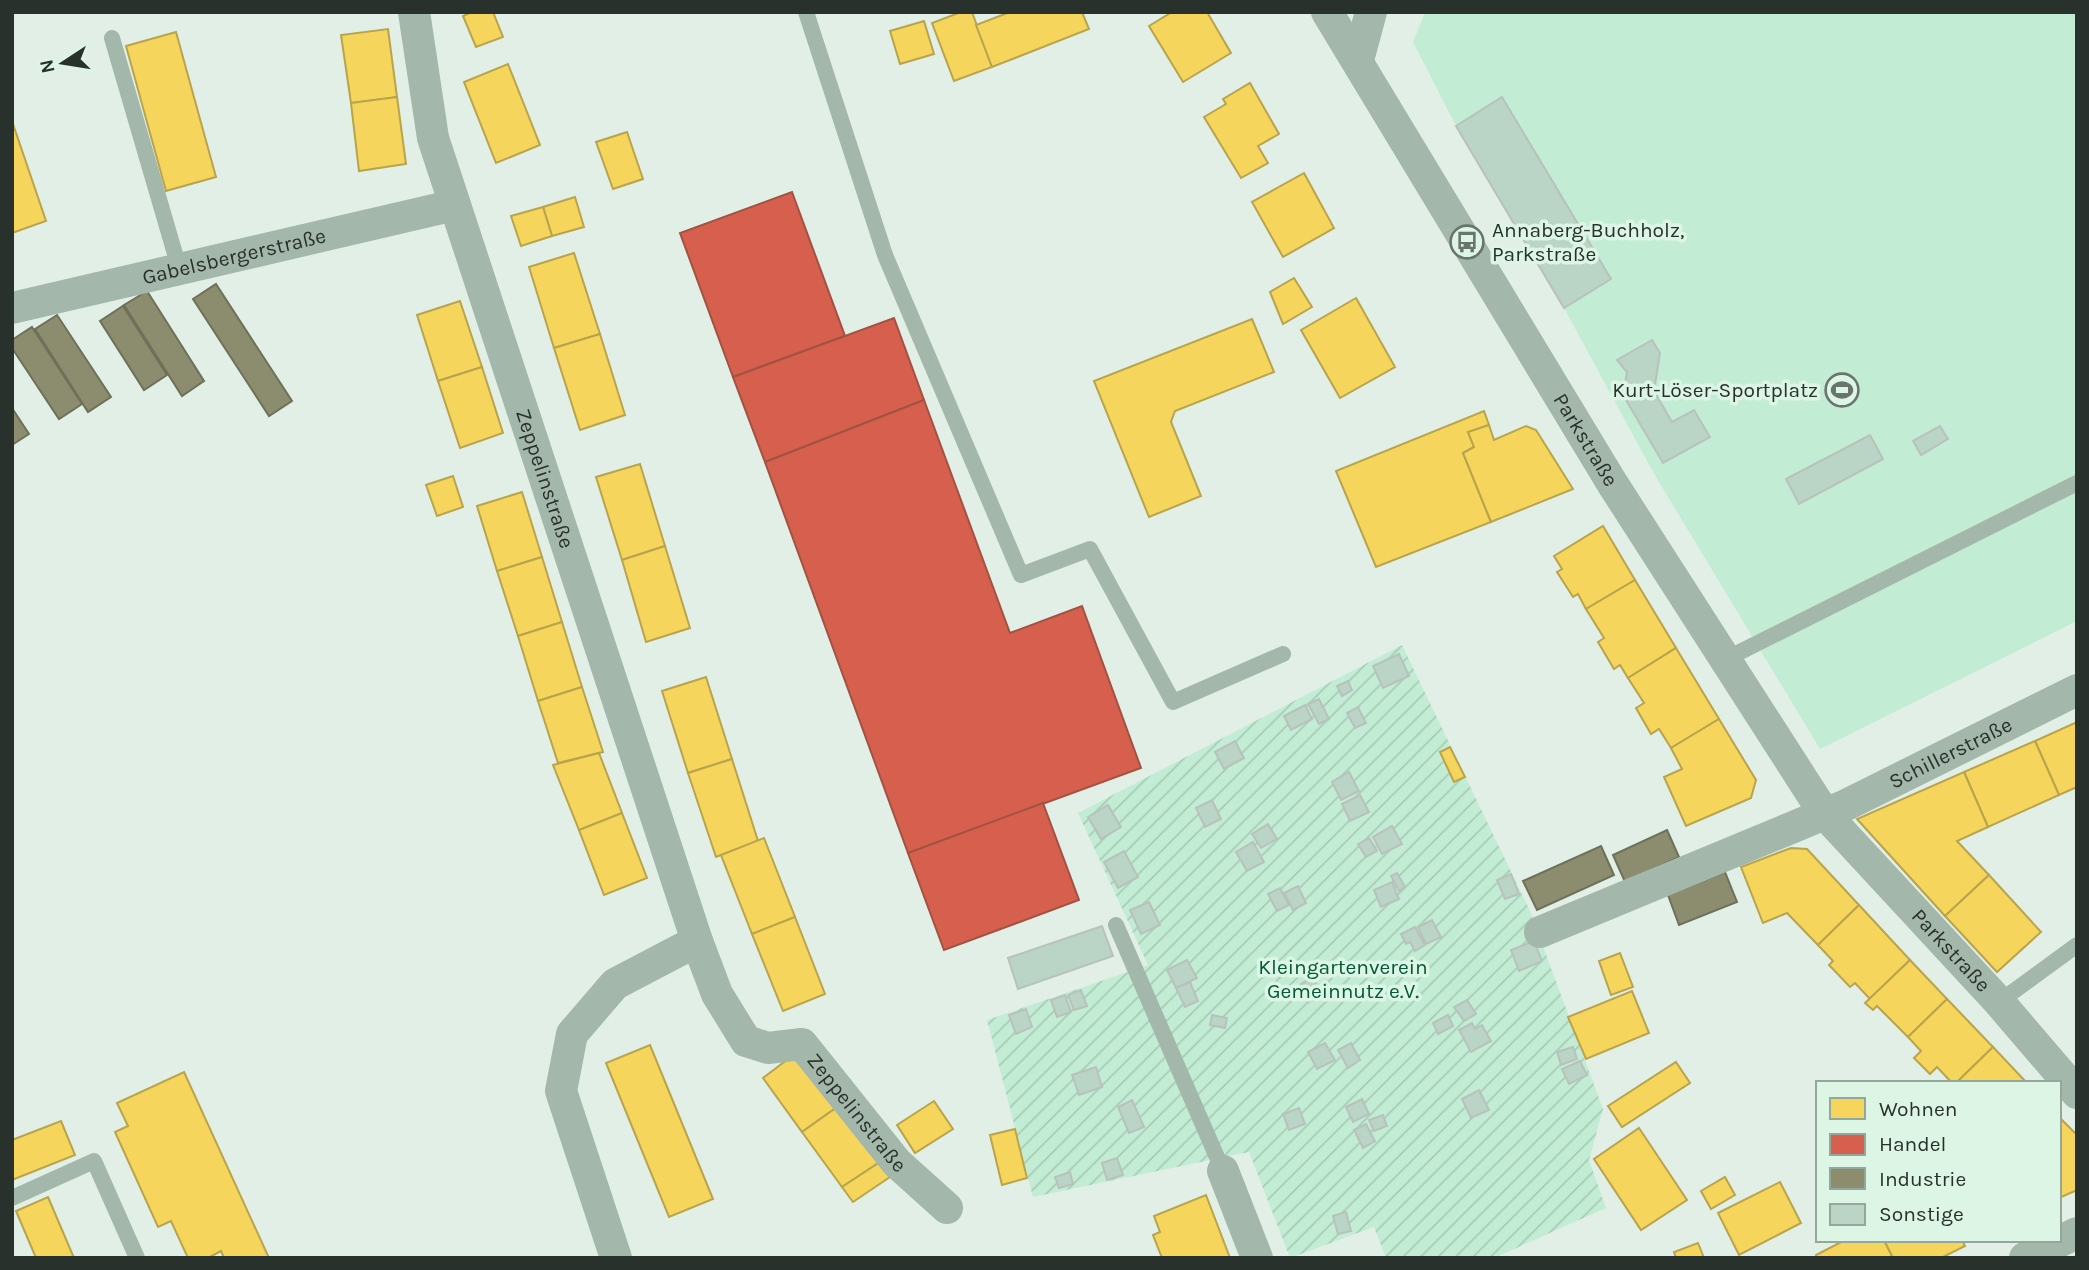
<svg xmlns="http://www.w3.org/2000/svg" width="2089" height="1270" font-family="Karla,sans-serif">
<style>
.garden{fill:url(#garden-furrows)}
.pitch{fill:#c2edd4}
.homes{fill:#f6d55c;stroke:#b8a44d;stroke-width:2}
.shops{fill:#d6604d;stroke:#a25243;stroke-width:2}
.industry{fill:#8c8c6e;stroke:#6e715a;stroke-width:2}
.building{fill:#bad4c5;stroke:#b8c2bc;stroke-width:2}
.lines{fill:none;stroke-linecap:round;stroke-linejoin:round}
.lane{stroke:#a3b7ab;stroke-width:16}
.street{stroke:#a3b7ab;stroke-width:32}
.labels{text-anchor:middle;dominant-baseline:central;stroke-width:7;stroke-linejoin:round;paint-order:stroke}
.poi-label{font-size:21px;fill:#28312b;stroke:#dcf5e5;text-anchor:start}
.street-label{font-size:21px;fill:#28312b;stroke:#dcf5e5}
.park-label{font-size:21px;fill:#035937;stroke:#dcf5e5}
</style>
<defs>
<pattern id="garden-furrows" width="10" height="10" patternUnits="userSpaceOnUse" patternTransform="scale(1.75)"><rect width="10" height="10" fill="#c2edd4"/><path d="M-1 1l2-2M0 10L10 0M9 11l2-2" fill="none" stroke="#a7ccb6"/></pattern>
</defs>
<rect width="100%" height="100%" fill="#e2efe6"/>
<path class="garden" d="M1402,645L1530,911L1603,1109L1589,1160L1606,1208L1494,1258H1386L1374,1227L1290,1258L1249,1152L1033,1197L987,1020L1148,965L1078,813Z"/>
<path class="pitch" d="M1425,12H2077V621L1820,749L1653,472L1564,308L1456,126L1413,42Z"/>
<g class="homes">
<path d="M472,12H493L503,37L476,47L463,16Z"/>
<path d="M972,12L992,67L954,81L932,23L961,12Z"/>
<path d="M1010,12H1082L1089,29L992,67L976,25Z"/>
<path d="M1172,12H1207L1231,53L1183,82L1149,26Z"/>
<path d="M924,21L934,54L900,64L890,31Z"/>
<path d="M388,29L397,97L351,103L341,35Z"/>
<path d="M176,32L216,177L166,191L126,46Z"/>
<path d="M508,64L540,145L496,163L464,82Z"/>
<path d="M1250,83L1279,134L1258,146L1268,163L1241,178L1204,117L1226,104L1223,99Z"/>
<path d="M397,97L406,164L359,171L351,103Z"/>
<path d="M12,121L46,221L12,233Z"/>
<path d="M627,132L643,179L613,189L596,142Z"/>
<path d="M1304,173L1334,228L1283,257L1252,202Z"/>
<path d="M575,197L584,227L552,236L543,207Z"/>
<path d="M543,207L552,236L521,246L511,216Z"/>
<path d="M574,253L600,334L554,348L529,267Z"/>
<path d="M1294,278L1312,307L1283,324L1270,292Z"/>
<path d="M1356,298L1395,367L1340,398L1301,330Z"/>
<path d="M460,301L482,367L438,381L417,315Z"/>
<path d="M1252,319L1274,372L1175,411L1171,422L1201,496L1149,517L1094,381Z"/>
<path d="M600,334L625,415L580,430L554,348Z"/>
<path d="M482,367L503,433L460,448L438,381Z"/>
<path d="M1484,411L1489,425L1468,432L1474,447L1463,453L1491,522L1376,567L1336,471Z"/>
<path d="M1489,425L1494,440L1526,426L1536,430L1573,489L1491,522L1463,453L1474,447L1468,432Z"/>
<path d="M640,464L665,546L622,560L596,477Z"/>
<path d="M453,476L463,507L437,516L426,485Z"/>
<path d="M522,492L542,557L497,571L477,506Z"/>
<path d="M1603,526L1635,580L1586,609L1578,594L1573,597L1557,572L1562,569L1554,556Z"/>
<path d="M665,546L690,628L646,642L622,560Z"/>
<path d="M542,557L562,622L518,636L497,571Z"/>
<path d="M1635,580L1676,648L1628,678L1620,665L1614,669L1598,642L1604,638L1586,609Z"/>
<path d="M562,622L582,687L538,701L518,636Z"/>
<path d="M1676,648L1719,719L1671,748L1659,729L1651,734L1636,708L1644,703L1628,678Z"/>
<path d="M706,677L732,759L688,773L662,691Z"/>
<path d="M582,687L603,752L558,763L538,701Z"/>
<path d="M1719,719L1756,780L1751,798L1686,826L1664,777L1682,769L1671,748Z"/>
<path d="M2077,722V787L2059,795L2035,741Z"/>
<path d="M2035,741L2059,795L1988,827L1964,772Z"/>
<path d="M1450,747L1465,777L1454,782L1440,752Z"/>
<path d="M599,753L622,813L579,830L553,765Z"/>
<path d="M732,759L758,841L716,857L688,773Z"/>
<path d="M1964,772L1988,827L1957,841L1989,875L1945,916L1857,819Z"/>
<path d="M622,813L647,878L604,895L579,830Z"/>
<path d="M764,838L795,917L752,934L721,855Z"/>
<path d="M1791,848L1807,849L1859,905L1818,945L1787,913L1763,923L1741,867Z"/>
<path d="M1989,875L2041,932L1997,972L1945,916Z"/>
<path d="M1859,905L1910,960L1870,999L1855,983L1850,987L1829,965L1833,961L1818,945Z"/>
<path d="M795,917L825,994L783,1011L752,934Z"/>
<path d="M1620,953L1633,987L1611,995L1599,961Z"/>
<path d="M1910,960L1947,999L1908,1037L1877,1006L1873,1010L1865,1003Z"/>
<path d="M1632,991L1649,1033L1586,1059L1568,1017Z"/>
<path d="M1947,999L1993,1047L1956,1083H1952L1937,1067L1930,1074L1914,1058L1921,1051L1908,1037Z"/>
<path d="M650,1045L713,1199L669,1217L606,1063Z"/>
<path d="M1993,1047L2027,1083H1956Z"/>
<path d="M800,1050L840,1105L802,1132L763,1078Z"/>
<path d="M1676,1062L1690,1083L1622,1127L1608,1106Z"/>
<path d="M184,1072L269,1258H224L221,1251L208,1258H188L171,1221L158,1227L115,1132L128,1126L117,1103Z"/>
<path d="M934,1101L953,1129L915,1153L897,1125Z"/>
<path d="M840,1105L880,1162L842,1187L802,1132Z"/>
<path d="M2059,1117L2077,1135V1190L2059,1198Z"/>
<path d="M61,1121L75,1155L12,1180V1140Z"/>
<path d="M1639,1128L1687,1200L1641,1230L1594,1159Z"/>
<path d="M1015,1129L1027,1178L1002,1185L990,1135Z"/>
<path d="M880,1162L890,1177L853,1202L842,1187Z"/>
<path d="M1725,1177L1735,1195L1711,1209L1701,1191Z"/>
<path d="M1780,1182L1801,1223L1739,1255L1718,1213Z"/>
<path d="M1206,1195L1230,1258H1162L1153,1235L1160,1232L1154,1216Z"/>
<path d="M48,1197L74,1258H36L16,1211Z"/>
<path d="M1845,1240H1884L1893,1258H1817L1816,1255Z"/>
<path d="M1884,1240H1962L1965,1246L1941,1258H1893Z"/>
<path d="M1698,1243L1704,1258H1676L1674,1252Z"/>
</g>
<g class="shops">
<path d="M792,192L845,336L733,377L680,233Z"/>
<path d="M894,318L924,400L765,462L733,377Z"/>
<path d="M924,400L1010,633L1082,606L1141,768L908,853L765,462Z"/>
<path d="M1043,803L1079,900L944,950L908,853Z"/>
</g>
<g class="industry">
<path d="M216,284L292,401L269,416L193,299Z"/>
<path d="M147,291L204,381L182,396L124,305Z"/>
<path d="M123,306L167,375L144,390L100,321Z"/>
<path d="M57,315L111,397L88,412L35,329Z"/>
<path d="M32,327L82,404L59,419L12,348V340Z"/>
<path d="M12,408L29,434L12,445Z"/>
<path d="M1667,830L1679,857L1625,882L1613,855Z"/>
<path d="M1601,846L1614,875L1537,910L1523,881Z"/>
<path d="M1725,872L1737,902L1679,925L1668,895Z"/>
</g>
<g class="building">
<path d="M1502,97L1611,279L1564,308L1456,126Z"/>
<path d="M1652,340L1660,353L1654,391L1672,422L1694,410L1710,437L1663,463L1623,395L1627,372L1617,360Z"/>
<path d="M1940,426L1948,439L1921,455L1913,441Z"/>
<path d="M1870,435L1883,459L1799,504L1786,479Z"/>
<path d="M1399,654L1409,676L1383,688L1373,666Z"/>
<path d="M1348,681L1352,690L1342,696L1337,686Z"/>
<path d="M1319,699L1329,719L1319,724L1308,704Z"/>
<path d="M1305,705L1312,719L1291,730L1284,716Z"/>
<path d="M1358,707L1366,723L1355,728L1347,713Z"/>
<path d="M1235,741L1244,758L1224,769L1215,752Z"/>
<path d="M1349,772L1359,791L1341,800L1332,782Z"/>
<path d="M1360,795L1369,812L1350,821L1342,804Z"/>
<path d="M1212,800L1221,819L1205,827L1196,808Z"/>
<path d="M1108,805L1121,827L1101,839L1088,817Z"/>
<path d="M1268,824L1277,839L1261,848L1252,834Z"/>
<path d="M1392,826L1402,844L1382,854L1373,837Z"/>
<path d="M1369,838L1377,851L1366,857L1358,844Z"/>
<path d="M1253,842L1264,862L1247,871L1236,852Z"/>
<path d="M1124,851L1138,877L1118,888L1104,862Z"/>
<path d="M1397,873L1405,887L1399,891L1391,876Z"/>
<path d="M1511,874L1519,894L1505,899L1497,880Z"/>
<path d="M1392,882L1399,899L1381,907L1374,890Z"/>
<path d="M1298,886L1306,903L1293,910L1284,893Z"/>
<path d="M1280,888L1289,905L1277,911L1268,894Z"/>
<path d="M1149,902L1160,925L1141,934L1130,910Z"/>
<path d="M1432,920L1441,937L1426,944L1418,927Z"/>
<path d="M1102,926L1113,956L1018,989L1008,958Z"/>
<path d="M1415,927L1425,945L1415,951L1410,942L1406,944L1401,934Z"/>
<path d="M1534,941L1542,961L1519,971L1511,950Z"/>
<path d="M1187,960L1197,978L1176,988L1167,970Z"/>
<path d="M1312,977L1322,993L1308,1002L1298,986Z"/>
<path d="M1190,982L1198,1001L1185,1007L1176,988Z"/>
<path d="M1081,990L1087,1006L1074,1010L1068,995Z"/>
<path d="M1065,995L1071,1012L1057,1017L1051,1000Z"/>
<path d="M1467,1000L1476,1014L1464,1021L1454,1007Z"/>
<path d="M1026,1009L1032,1027L1016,1034L1009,1015Z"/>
<path d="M1212,1015L1227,1018L1225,1028L1210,1025Z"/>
<path d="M1448,1015L1453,1026L1438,1034L1433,1023Z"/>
<path d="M1472,1023L1475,1029L1482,1025L1491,1041L1471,1052L1459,1030Z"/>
<path d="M1325,1043L1335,1060L1317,1069L1308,1052Z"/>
<path d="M1351,1043L1360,1060L1348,1068L1338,1050Z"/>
<path d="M1573,1047L1577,1059L1561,1065L1557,1052Z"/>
<path d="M1580,1061L1587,1075L1569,1084L1562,1069Z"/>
<path d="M1096,1067L1102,1087L1079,1095L1072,1075Z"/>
<path d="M1479,1090L1489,1110L1471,1118L1462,1099Z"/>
<path d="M1362,1099L1369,1114L1353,1122L1346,1107Z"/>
<path d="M1132,1100L1144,1127L1129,1133L1118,1107Z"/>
<path d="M1299,1108L1305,1124L1289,1130L1283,1114Z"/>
<path d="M1383,1115L1387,1126L1374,1131L1369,1120Z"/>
<path d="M1366,1124L1375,1141L1363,1148L1354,1130Z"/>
<path d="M1117,1158L1123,1175L1107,1180L1102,1163Z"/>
<path d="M1070,1172L1073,1184L1059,1188L1055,1177Z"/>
<path d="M1346,1212L1351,1231L1338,1234L1333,1216Z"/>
</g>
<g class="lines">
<g class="lane">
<path d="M806,12L885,255L1021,575L1090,549L1173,702L1283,654"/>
<path d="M112,38L180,271"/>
<path d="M1726,659L2077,483"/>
<path d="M1116,925L1223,1171"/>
<path d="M1999,1002L2077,945"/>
<path d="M12,1198L94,1161L137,1258"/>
</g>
<g class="street">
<path id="s1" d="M414,12L433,138L697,941L615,984L572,1034L561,1091L616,1258"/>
<path id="s2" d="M1327,12L1612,483L1824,813L1999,1002L2077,1093"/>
<path d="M1358,60L1371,12"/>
<path id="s3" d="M12,308L455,205"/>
<path id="s4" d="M1540,932L1844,806L2077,690"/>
<path id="s5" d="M697,941L717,994L746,1041L768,1048L802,1044L897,1163L947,1208"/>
<path d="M1223,1171L1257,1258"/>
<path d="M2025,1258L2077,1233"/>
</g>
</g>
<defs>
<symbol id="bus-ring" viewBox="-11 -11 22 22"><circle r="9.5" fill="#dcf5e5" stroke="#69746c" stroke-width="1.5"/><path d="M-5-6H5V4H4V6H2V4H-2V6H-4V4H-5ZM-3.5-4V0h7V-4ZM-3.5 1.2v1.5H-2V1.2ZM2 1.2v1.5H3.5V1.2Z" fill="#69746c"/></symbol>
<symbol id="stadium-ring" viewBox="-11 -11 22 22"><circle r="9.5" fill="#dcf5e5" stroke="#69746c" stroke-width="1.5"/><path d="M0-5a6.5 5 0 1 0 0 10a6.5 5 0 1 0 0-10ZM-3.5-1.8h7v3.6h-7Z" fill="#69746c"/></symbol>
</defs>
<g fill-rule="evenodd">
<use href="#bus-ring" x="1448" y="223" width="38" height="38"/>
<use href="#stadium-ring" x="1823" y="371" width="38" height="38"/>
</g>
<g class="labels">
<g class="poi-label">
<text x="1492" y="230">Annaberg-Buchholz,<tspan x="1492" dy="24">Parkstraße</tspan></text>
<text x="1818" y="390" text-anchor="end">Kurt-Löser-Sportplatz</text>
</g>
<g class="street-label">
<text stroke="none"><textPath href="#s3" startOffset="228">Gabelsbergerstraße</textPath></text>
<text stroke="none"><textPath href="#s2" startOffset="500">Parkstraße</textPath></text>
<text stroke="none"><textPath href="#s1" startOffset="486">Zeppelinstraße</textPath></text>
<text stroke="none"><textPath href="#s4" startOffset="448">Schillerstraße</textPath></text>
<text stroke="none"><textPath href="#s2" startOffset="1130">Parkstraße</textPath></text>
<text stroke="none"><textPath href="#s5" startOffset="257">Zeppelinstraße</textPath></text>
</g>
<g class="park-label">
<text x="1343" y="967">Kleingartenverein<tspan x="1343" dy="24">Gemeinnutz e.V.</tspan></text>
</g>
</g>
<rect width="2089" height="1270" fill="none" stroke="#28312b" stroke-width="28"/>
<rect x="1816" y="1081" width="245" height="161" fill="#dcf5e5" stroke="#94a79b" stroke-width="2"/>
<rect x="1830" y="1098" width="35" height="21" fill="#f6d55c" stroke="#94a79b" stroke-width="2"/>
<text x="1879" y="1116" font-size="21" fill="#28312b">Wohnen</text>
<rect x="1830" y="1134" width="35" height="21" fill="#d6604d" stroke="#94a79b" stroke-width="2"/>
<text x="1879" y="1151" font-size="21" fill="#28312b">Handel</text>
<rect x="1830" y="1168" width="35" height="21" fill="#8c8c6e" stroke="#94a79b" stroke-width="2"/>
<text x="1879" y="1186" font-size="21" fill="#28312b">Industrie</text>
<rect x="1830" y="1204" width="35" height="21" fill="#bad4c5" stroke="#94a79b" stroke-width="2"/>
<text x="1879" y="1221" font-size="21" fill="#28312b">Sonstige</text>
<g transform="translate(63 63) rotate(258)" stroke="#dcf5e5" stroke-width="5" paint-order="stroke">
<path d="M0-5L12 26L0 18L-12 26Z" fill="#28312b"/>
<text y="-10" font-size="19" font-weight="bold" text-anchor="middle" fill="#28312b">N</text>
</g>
</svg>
